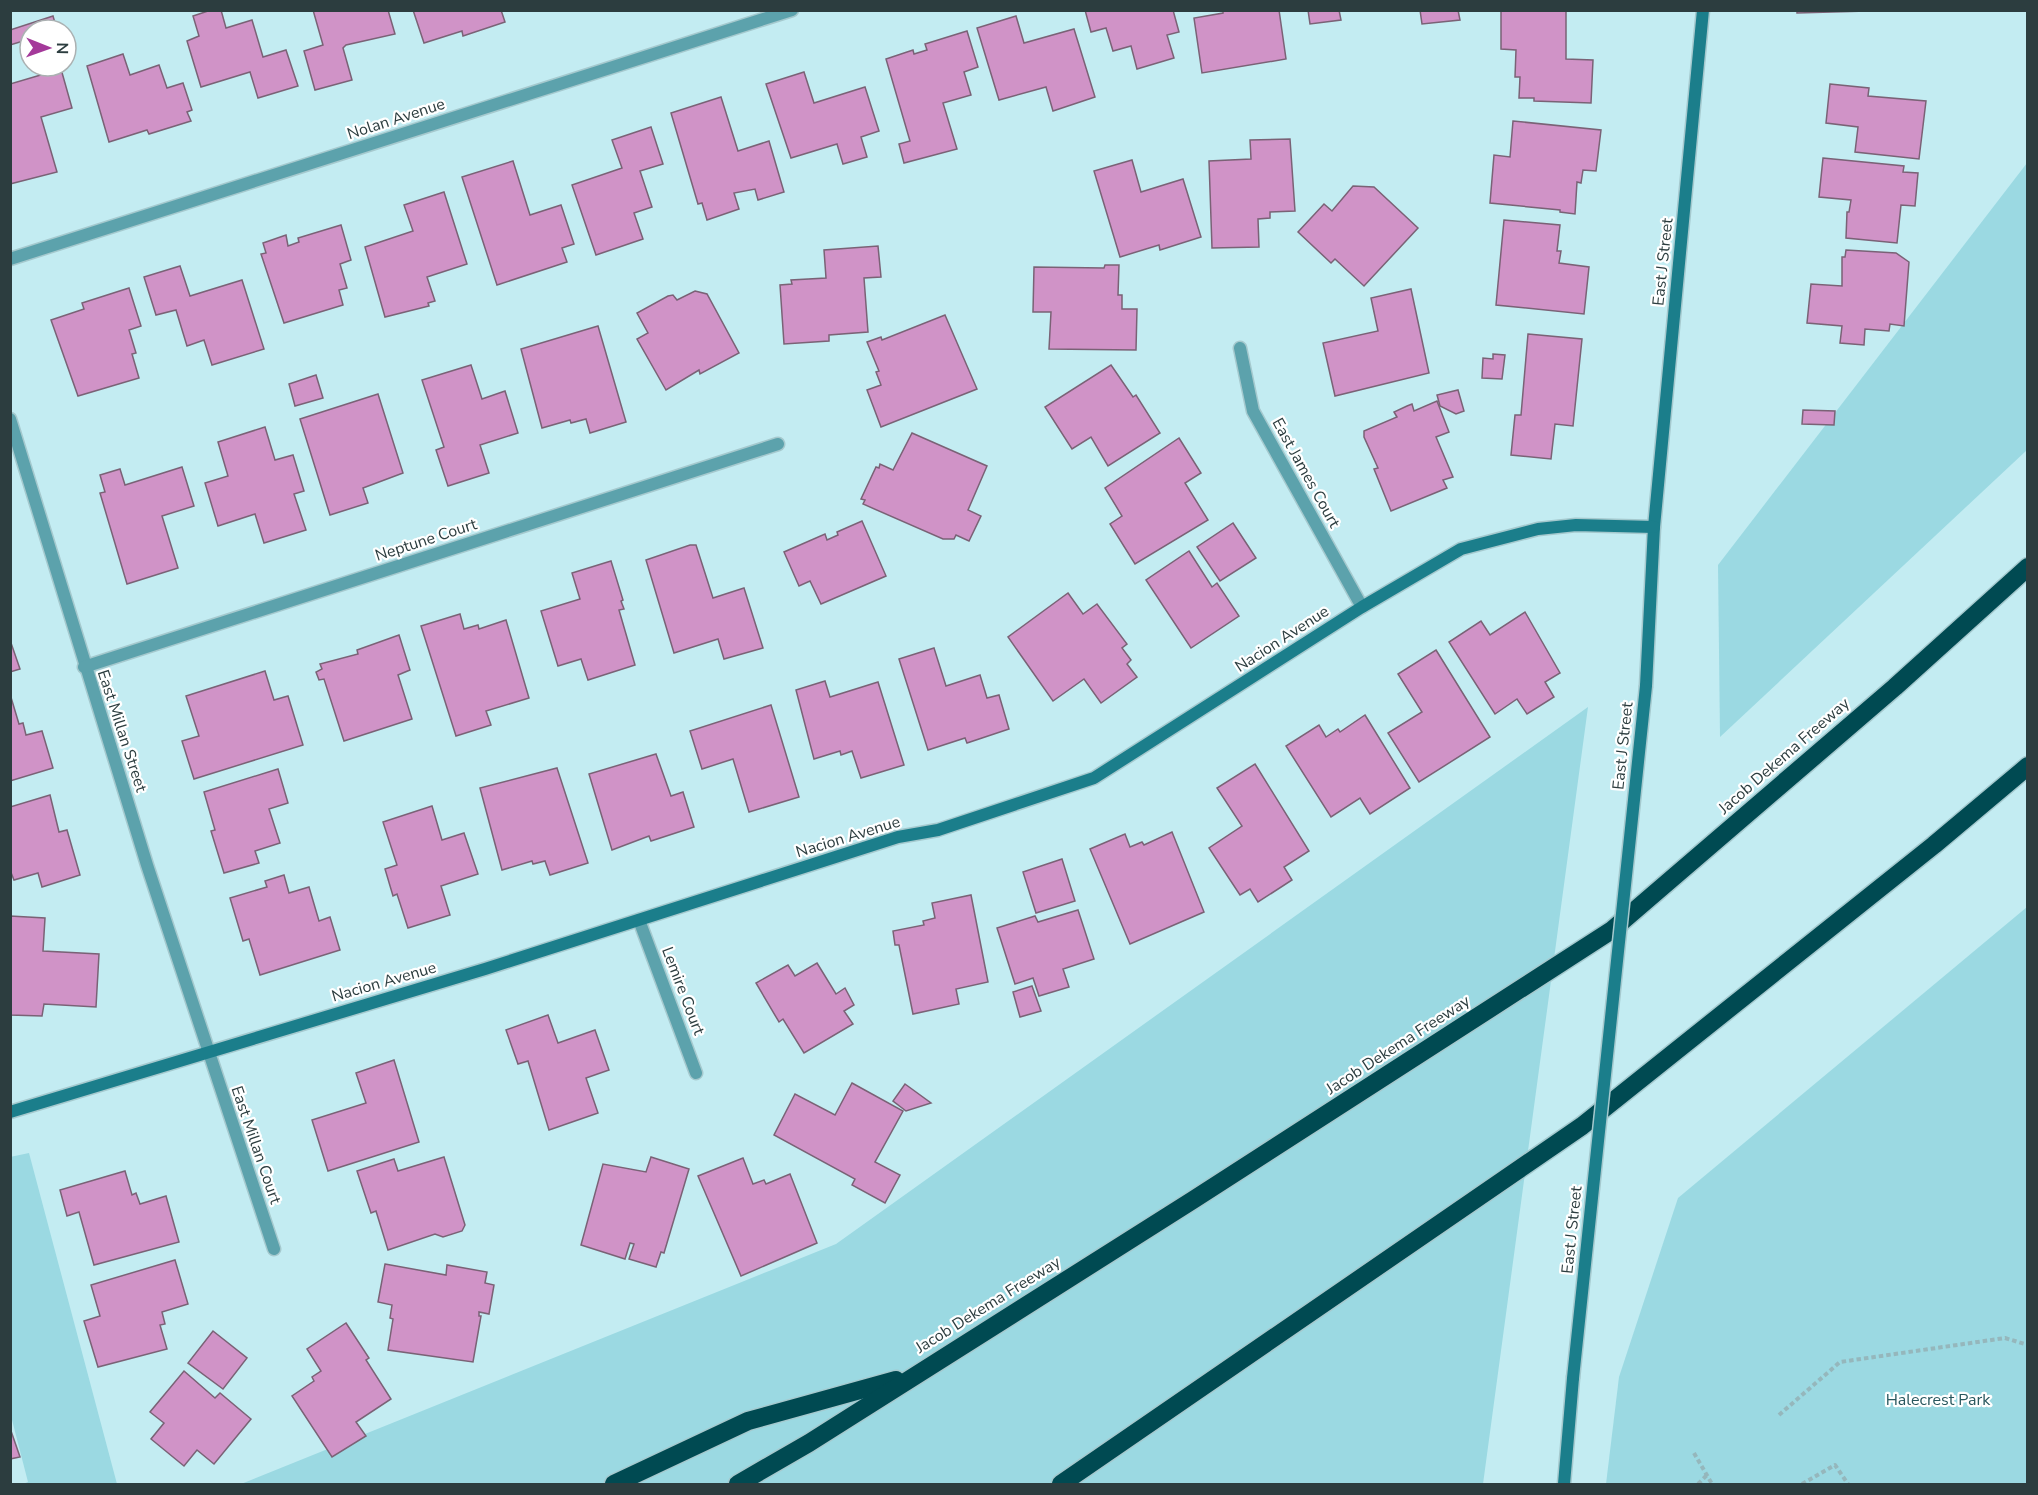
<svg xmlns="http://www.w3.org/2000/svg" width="2038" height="1495" font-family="'Nunito Sans',sans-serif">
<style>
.green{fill:#9bd9e2}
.building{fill:#d093c7;stroke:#7a6276;stroke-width:1.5}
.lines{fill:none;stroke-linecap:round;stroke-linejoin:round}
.street-casing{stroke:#a5c9ce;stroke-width:15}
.secondary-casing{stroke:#a5c9ce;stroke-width:15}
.highway-casing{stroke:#a5c9ce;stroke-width:21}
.path{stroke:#95b7bc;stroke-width:4;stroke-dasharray:4.5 3;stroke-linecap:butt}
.street{stroke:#5ca2ac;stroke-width:12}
.secondary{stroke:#1b7e8b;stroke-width:12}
.highway{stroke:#004a52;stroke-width:18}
.secondary-bridge-casing{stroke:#a5c9ce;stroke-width:15;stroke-linecap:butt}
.secondary-bridge{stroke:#1b7e8b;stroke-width:12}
.labels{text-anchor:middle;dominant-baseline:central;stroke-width:4.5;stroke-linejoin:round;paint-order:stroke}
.street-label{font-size:16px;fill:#2c3d3f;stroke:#fff}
.park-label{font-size:16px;fill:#28575e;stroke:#fff}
</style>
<rect width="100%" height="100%" fill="#c3ecf2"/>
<g class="green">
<path d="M2027,163V450L1720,737L1718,565Z"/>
<path d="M1588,707L1483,1484H241L836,1244Z"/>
<path d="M2027,907V1484H1606L1619,1377L1678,1198Z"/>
<path d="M29,1153L117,1484H23L28,1482L11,1416L10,1157Z"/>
</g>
<g class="building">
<path d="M211,10H221L226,28L252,20L263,57L286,50L298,86L258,98L250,72L201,87L187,41L199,36L193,16Z"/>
<path d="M313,10H388L395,34L346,45L343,48L352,80L315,90L304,51L323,45Z"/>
<path d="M413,10H501L505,22L463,36L462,31L424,43Z"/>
<path d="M1085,10H1173L1179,32L1167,35L1174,58L1137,69L1131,46L1113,51L1106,28L1091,32Z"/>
<path d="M1223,10H1279L1286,59L1202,73L1194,18L1223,13Z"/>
<path d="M1308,10H1339L1341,20L1310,24Z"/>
<path d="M1420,10H1458L1460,20L1422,24Z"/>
<path d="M1566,10V59L1593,60L1591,103L1534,101V98H1519L1520,77H1515L1516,50L1501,49V11Z"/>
<path d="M1797,10H1867V11L1797,13Z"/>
<path d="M53,16L57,30H30V39L10,45V30Z"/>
<path d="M1016,16L1024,43L1074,29L1095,97L1053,111L1046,87L999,100L977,28Z"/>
<path d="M967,31L978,67L964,72L971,95L943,103L957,149L904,163L899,144L910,141L886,59L913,50L914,54L927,50L925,44Z"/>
<path d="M123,54L130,75L159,65L167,88L183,83L192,110L187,112L191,121L149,134L147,130L109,142L87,66Z"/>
<path d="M61,69L72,108L41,117L57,172L10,184V84Z"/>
<path d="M804,72L814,103L865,87L879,131L861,137L867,157L843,164L837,144L791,158L766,84Z"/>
<path d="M1830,84L1869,88L1868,96L1926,101L1919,159L1855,152L1858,127L1826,123Z"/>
<path d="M721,97L738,151L769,141L784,192L758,200L755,189L734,193L739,209L707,220L702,203L698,204L671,113Z"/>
<path d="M1513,121L1601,130L1596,171L1583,170L1581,183L1577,182L1575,214L1560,212V210L1490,203L1494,155L1510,157Z"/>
<path d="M651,127L663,164L640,171L652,207L634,213L643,239L596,255L572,185L622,168L612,140Z"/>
<path d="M1290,139L1295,211L1270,212V218L1258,219L1259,247L1212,248L1209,161L1251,159L1250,140Z"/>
<path d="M1823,158L1904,166L1903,172L1918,173L1915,206L1901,205L1897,243L1846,238L1847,212H1849L1851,200L1819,197Z"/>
<path d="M1132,160L1141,192L1183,179L1201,237L1160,250L1159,245L1120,257L1094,171Z"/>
<path d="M513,161L530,215L561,205L574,244L562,248L567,262L497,285L462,177Z"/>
<path d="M1353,186L1374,187L1418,228L1364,286L1335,259L1331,263L1298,232L1324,204L1332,211Z"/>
<path d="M444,192L467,264L427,277L435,301L428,303L429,306L385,317L365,247L413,231L404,205Z"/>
<path d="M1504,220L1560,225L1557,251H1561L1559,263L1589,267L1584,314L1496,305Z"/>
<path d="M341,225L351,260L340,264L347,288L339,290L343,305L284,323L261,254L266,253L263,243L286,235L288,246L299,242L298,238Z"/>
<path d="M878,246L881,277L864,278L868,332L829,335V341L784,344L780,285L792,284L791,280L826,278L824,250Z"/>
<path d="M1846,250L1896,253L1909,262L1904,326L1890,324L1889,331L1865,329L1864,345L1840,343L1842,326L1807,323L1811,284L1842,286V257H1845Z"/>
<path d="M1105,265H1119L1118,295H1122V309H1137L1136,350L1049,349L1051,312H1033L1034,267L1104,268Z"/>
<path d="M180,266L190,296L242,280L264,349L212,365L204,340L187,346L176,310L156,315L144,277Z"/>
<path d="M129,288L141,326L129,330L136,353L132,354L139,378L78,396L51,320L84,309L82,303Z"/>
<path d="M1411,289L1429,373L1335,396L1323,343L1378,331L1371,298Z"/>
<path d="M695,291L707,294L739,353L700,374L699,370L666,390L637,339L648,333L637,313L668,296L673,295L677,300Z"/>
<path d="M945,315L977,389L881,427L867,390L881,385L876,372L879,371L867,342L881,337L882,340Z"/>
<path d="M598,326L626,422L590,433L586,419L571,423L570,420L542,428L521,349Z"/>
<path d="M1528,334L1582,339L1573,426L1555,424L1551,459L1511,455L1515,415H1521Z"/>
<path d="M1493,354L1505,355L1502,379L1482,378L1483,358L1493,359Z"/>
<path d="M471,365L482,399L505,391L518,433L480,445L489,473L448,486L436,450L444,447L422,380Z"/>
<path d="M1111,365L1133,397L1136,395L1160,433L1108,466L1091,437L1072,449L1045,407Z"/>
<path d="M316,375L323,398L295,406L289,384Z"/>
<path d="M1458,390L1464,411L1456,414L1440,406L1437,395Z"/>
<path d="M378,394L403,473L363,488L368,503L330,515L300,419Z"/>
<path d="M1437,401L1449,432L1436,437L1453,477L1443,480L1447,488L1391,511L1374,469L1378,468L1364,437V431L1397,417L1394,412L1407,406L1412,404L1414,411Z"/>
<path d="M1803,410L1835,411L1834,425L1802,424Z"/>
<path d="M265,427L275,460L293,455L304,491L294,494L306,530L264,543L255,514L218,526L205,483L228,476L218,442Z"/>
<path d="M912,433L987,466L968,510L981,516L969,541L956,535L954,539H943L863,504L865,500L861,499L876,467L879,468L880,464L893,470Z"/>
<path d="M1179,438L1201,473L1185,483L1208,520L1135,564L1110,524L1122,516L1105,488Z"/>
<path d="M182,467L194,506L162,516L178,568L127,584L100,493L105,492L100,475L120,469L125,485Z"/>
<path d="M862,521L886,576L821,604L810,581L799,586L784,552L825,534L827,540L838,535L837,532Z"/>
<path d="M1233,523L1256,558L1220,581L1197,547Z"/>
<path d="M690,545H696L713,598L744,588L763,648L724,659L718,639L674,653L646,560Z"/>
<path d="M1189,551L1212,587L1217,583L1239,616L1191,648L1146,580Z"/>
<path d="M611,561L623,600L621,601L624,609L619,610L635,665L588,680L581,659L558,666L541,611L580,599L572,573Z"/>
<path d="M1068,593L1083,614L1097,604L1127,644L1122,648L1131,660L1127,664L1137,677L1101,703L1084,679L1053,701L1008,637Z"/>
<path d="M1525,612L1560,673L1545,682L1554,697L1527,714L1517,699L1495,714L1449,642L1481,621L1490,635Z"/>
<path d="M460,614L464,629L478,625L479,629L506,620L529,698L486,711L491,725L456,736L421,626Z"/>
<path d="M399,635L410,670L398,675L412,719L344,741L324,679L319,680L316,672L322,669L320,664L358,654L357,650Z"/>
<path d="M10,640L20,669L10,672Z"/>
<path d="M934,648L946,686L980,675L987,698L999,695L1009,729L967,743L965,738L928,750L899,659Z"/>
<path d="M1436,650L1490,737L1419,782L1388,733L1422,712L1398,674Z"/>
<path d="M265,671L274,700L288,696L303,745L194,779L182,741L199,736L186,696Z"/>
<path d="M825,681L830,697L878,682L904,765L861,778L852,751L841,755L840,751L814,759L796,690Z"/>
<path d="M10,694L19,724L23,723L26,735L42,731L53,768L10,781Z"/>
<path d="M771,705L799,797L749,812L733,759L702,769L690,731Z"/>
<path d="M1365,715L1410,788L1370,814L1360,798L1331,817L1286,746L1319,725L1326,737L1338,729L1340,732Z"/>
<path d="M656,754L671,796L683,792L694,827L651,841L649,836L612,850L589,774Z"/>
<path d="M1255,764L1309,851L1284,867L1292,880L1258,902L1250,889L1240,895L1209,848L1242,826L1217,788Z"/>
<path d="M557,768L588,863L550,875L545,861L533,864L532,861L502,870L480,788Z"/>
<path d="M278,769L288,803L269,809L280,843L255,851L259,863L224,873L211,831L215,830L204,792Z"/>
<path d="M50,795L59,832L67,830L80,875L42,887L38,873L14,880L10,870V807Z"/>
<path d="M432,806L442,840L464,833L478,874L441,886L450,915L408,928L397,894L393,896L385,869L397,865L383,822Z"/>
<path d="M1172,832L1204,912L1130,944L1090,849L1125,834L1130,847L1142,842L1144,845Z"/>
<path d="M1062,859L1075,901L1036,913L1023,872Z"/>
<path d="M284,875L289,893L309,887L319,921L330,917L340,950L260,975L249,939L243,941L230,898L267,887L265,881Z"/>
<path d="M971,895L988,982L956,989L959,1004L913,1014L899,945H895L893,931L924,925L923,921L935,918L932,903Z"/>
<path d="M1078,910L1094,959L1063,969L1069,987L1039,996L1033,978L1015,984L997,928L1035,916L1038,922Z"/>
<path d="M10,916L45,918L43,951L99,954L96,1007L44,1004L42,1016L10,1015Z"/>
<path d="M817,963L836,994L845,988L854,1005L844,1011L853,1024L804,1053L783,1019L779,1022L756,983L788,965L795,976Z"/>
<path d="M1032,986L1041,1011L1020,1017L1013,992Z"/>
<path d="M548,1015L558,1043L595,1030L609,1070L586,1078L598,1113L549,1130L528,1061L518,1064L506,1030Z"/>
<path d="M394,1060L419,1142L328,1171L312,1120L366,1103L356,1073Z"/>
<path d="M852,1083L903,1111L875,1162L900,1175L885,1203L852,1185L855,1179L774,1135L795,1094L835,1115Z"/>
<path d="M905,1084L931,1103L906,1111L893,1101Z"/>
<path d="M444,1157L465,1225L462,1231L443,1237L435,1234L388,1250L376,1211L371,1213L357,1171L394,1159L398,1171Z"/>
<path d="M651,1157L689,1169L664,1253L661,1252L656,1267L629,1259L634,1244L630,1243L625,1259L581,1245L603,1164L646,1172Z"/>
<path d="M743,1158L753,1184L764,1180L766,1184L790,1174L817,1243L741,1276L698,1176Z"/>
<path d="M125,1171L132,1195L136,1193L140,1204L166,1196L179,1242L94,1265L79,1212L67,1216L60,1190Z"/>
<path d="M175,1260L188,1304L162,1312L165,1324L160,1325L167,1349L98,1367L84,1321L100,1316L91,1285Z"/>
<path d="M385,1264L446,1275L447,1265L487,1272L485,1283L494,1285L489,1314L479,1312V1316H481L473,1362L388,1350L393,1319L390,1318L392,1305L378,1302Z"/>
<path d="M346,1323L369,1358L366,1360L391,1399L356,1422L366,1436L332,1457L292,1396L314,1381L312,1377L321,1371L307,1349Z"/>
<path d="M213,1331L247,1358L223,1389L188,1363Z"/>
<path d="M184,1371L215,1398L220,1393L251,1419L214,1464L197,1450L184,1466L151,1439L164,1423L150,1412Z"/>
<path d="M10,1428L20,1457L10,1459Z"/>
</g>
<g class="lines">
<defs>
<g id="street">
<path d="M10,259L792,10"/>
<path d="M1240,348L1253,411L1362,607"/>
<path d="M10,419L147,865L274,1249"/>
<path d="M84,667L778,444"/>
<path d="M639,920L696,1073"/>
</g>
<g id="secondary">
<path d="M1646,686L1654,527L1703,10"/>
<path d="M10,1112L485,969L898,837L938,830L1094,778L1362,607L1461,549L1538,529L1576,525L1654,527"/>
<path d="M1564,1484L1573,1378"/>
</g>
<g id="highway">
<path d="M614,1484L748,1421L896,1380"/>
<path d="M738,1484L809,1443L1193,1200L1612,930L1895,687L2028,567"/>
<path d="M1061,1484L1582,1126L1934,845L2028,766"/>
</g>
</defs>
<use href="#street" class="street-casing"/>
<use href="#secondary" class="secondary-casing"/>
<use href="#highway" class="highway-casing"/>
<g class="path">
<path d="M1779,1415L1840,1362L2005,1338L2028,1345"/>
<path d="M1694,1453L1712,1484"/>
<path d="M1698,1484L1707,1475"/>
<path d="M1802,1484L1835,1465L1848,1484"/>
</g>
<use href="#street" class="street"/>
<use href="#secondary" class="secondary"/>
<use href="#highway" class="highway"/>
<defs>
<path id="secondary-bridge" d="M1573,1378L1646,686"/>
</defs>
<use href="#secondary-bridge" class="secondary-bridge-casing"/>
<use href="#secondary-bridge" class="secondary-bridge"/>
</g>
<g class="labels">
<g class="street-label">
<text transform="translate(396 119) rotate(-18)">Nolan Avenue</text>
<text transform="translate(1663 262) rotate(-84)">East J Street</text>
<text transform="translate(1306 473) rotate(61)">East James Court</text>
<text transform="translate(426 540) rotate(-18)">Neptune Court</text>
<text transform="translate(1282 639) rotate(-33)">Nacion Avenue</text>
<text transform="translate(122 731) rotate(72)">East Millan Street</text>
<text transform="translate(1623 746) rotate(-84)">East J Street</text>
<text transform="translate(1784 756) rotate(-41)">Jacob Dekema Freeway</text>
<text transform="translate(848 837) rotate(-17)">Nacion Avenue</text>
<text transform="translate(384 982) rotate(-16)">Nacion Avenue</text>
<text transform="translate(683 991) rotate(69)">Lemire Court</text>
<text transform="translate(1398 1045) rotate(-33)">Jacob Dekema Freeway</text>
<text transform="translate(256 1145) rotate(71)">East Millan Court</text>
<text transform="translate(1572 1230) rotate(-84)">East J Street</text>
<text transform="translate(988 1305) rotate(-32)">Jacob Dekema Freeway</text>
</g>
<g class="park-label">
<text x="1938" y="1400">Halecrest Park</text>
</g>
</g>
<rect width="2038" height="1495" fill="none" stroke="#2c3d3f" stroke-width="24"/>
<g transform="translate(48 48) rotate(91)"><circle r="28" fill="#ffffff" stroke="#abb1b2" stroke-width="1.5"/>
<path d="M0-4.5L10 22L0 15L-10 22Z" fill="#a4399a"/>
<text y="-9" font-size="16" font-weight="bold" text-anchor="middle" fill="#2c3d3f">N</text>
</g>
</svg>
